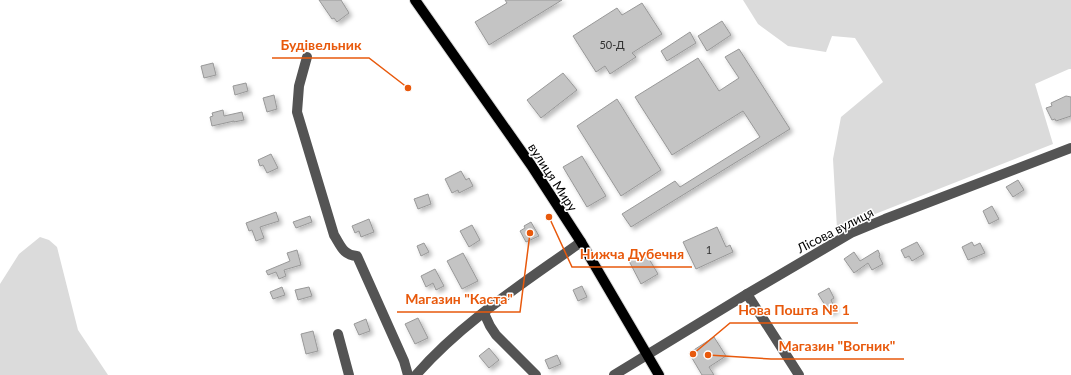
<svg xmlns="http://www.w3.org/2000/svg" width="1071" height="375" font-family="Lato,sans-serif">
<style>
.green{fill:#dbdbdb}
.building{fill:#c4c4c4;stroke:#989898;filter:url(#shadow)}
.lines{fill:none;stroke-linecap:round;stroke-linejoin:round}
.major-casing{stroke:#dbdbdb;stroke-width:12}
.minor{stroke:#545454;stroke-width:10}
.major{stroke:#000;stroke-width:10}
.labels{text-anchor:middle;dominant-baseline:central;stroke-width:3;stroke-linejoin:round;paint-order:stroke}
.number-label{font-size:11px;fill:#313131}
.street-label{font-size:13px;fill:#000;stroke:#fff}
.leader{fill:none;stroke:#e8590c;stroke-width:1.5}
.callout-dot{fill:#e8590c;stroke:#fff;stroke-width:1.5}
.callout-label{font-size:14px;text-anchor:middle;font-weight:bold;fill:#e8590c;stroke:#fff;stroke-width:3;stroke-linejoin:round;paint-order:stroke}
</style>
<defs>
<filter id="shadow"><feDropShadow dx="3" dy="3" stdDeviation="2" flood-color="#0004"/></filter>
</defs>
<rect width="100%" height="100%" fill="#fff"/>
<g class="green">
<path d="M743,0H1071V69H1069L1035,84L1053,144L837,229L833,159L841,117L883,82L855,38L832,36L826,52L788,46L758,24Z"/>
<path d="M40,237L49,240L57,247L78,330L108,375H0V284L19,254Z"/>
</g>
<g class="building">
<path d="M319,0H341L349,13L337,22L334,18L332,19Z"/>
<path d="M505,0H562L489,45L475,22L507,3Z"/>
<path d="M642,3L662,34L632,53L636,57L610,74L605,66L596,72L573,36L617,8L622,15Z"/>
<path d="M722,21L731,35L707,51L698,36Z"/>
<path d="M690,32L696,43L667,61L661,51Z"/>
<path d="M739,49L790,129L631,227L622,214L675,181L680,187L760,137L743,111L672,155L635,97L698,58L719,91L739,78L725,57Z"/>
<path d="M213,63L216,75L204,78L201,66Z"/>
<path d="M563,73L577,90L541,118L527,100Z"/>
<path d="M246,83L248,91L235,95L233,86Z"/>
<path d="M274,95L277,109L267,112L263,98Z"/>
<path d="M1066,96L1071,97V116L1056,121L1055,119L1052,120L1046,108L1052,106L1051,103Z"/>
<path d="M617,99L661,170L621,196L577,126Z"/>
<path d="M223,110L224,116L242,112L244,120L234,122V121L212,126L210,117L213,116L212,113Z"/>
<path d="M271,154L278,168L267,173L263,165L260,166L258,160Z"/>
<path d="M582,156L606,196L587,207L563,167Z"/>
<path d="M461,171L466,180L469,178L473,186L459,193L458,190L452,193L445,179Z"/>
<path d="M1018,180L1024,190L1013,197L1006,187Z"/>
<path d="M428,194L431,204L418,209L414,199Z"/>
<path d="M992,206L999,219L989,224L983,211Z"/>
<path d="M276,212L279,221L260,227L264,238L256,241L252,230L249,231L246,223Z"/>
<path d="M310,216L312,222L296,228L293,222Z"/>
<path d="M369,219L374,232L361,237L359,231L355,233L352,226Z"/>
<path d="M531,222L539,236L526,242L520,231L525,228L524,226Z"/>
<path d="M472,225L480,240L469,247L460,231Z"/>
<path d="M717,227L726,247L730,245L733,252L696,269L683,242Z"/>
<path d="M917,242L924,254L912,261L909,256L905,258L901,250Z"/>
<path d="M972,242L974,246L980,243L985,253L968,260L962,247Z"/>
<path d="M424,243L429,252L421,256L417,246Z"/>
<path d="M297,250L301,265L284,270L286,276L279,279L276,272L268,275L266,271L290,261L287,253Z"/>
<path d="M878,250L880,255L879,256L883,264L872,270L868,263L854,273L844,259L854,252L860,261Z"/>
<path d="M645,252L658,274L641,284L629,261Z"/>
<path d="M463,253L478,281L462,289L447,261Z"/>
<path d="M435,269L444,286L436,290L433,283L426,287L421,276Z"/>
<path d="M582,286L587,297L578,301L573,290Z"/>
<path d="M282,287L285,295L273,299L270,292Z"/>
<path d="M309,287L312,296L298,300L295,290Z"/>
<path d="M829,288L834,298L831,300L836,310L830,313L818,294Z"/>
<path d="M418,318L428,338L415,344L405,324Z"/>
<path d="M366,319L370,331L359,335L354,324Z"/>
<path d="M313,331L318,351L306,354L301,334Z"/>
<path d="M714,337L726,356L709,367L714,375H702L689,353Z"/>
<path d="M489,348L499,360L489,368L479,356Z"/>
<path d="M557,355L561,364L549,369L545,360Z"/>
</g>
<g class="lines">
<defs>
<path id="major" d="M415,0L531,165L581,242L659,375"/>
</defs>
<use href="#major" class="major-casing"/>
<g class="minor">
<path d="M307,57L299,86L297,112L334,235C341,246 343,255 357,256L404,361L408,375"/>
<path d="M747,294L799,375"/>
<path d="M484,313L490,326L496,335L536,375"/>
<path d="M338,334L349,375"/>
<path d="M416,375C462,322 524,283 581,242"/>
<path d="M614,375L747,294L851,233L885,219L1071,148"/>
</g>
<use href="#major" class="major"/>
</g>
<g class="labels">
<g class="number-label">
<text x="612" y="44">50-Д</text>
<text x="709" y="249">1</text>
</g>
<g class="street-label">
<text transform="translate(553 177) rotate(57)">вулиця Миру</text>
<text transform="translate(835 230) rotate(-27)">Лісова вулиця</text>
</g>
</g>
<path class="leader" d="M408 88L369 58H272M549 217L572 267H692M530 233L520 312H397M693 354L730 323H858M708 355L771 359H904"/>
<g class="callout-dot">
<circle cx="408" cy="88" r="4"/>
<circle cx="549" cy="217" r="4"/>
<circle cx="530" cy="233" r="4"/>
<circle cx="693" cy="354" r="4"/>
<circle cx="708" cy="355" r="4"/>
</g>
<g class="callout-label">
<text x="321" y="50">Будівельник</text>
<text x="632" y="259">Нижча Дубечня</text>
<text x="459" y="304">Магазин "Каста"</text>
<text x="794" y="315">Нова Пошта № 1</text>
<text x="837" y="351">Магазин "Вогник"</text>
</g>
</svg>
